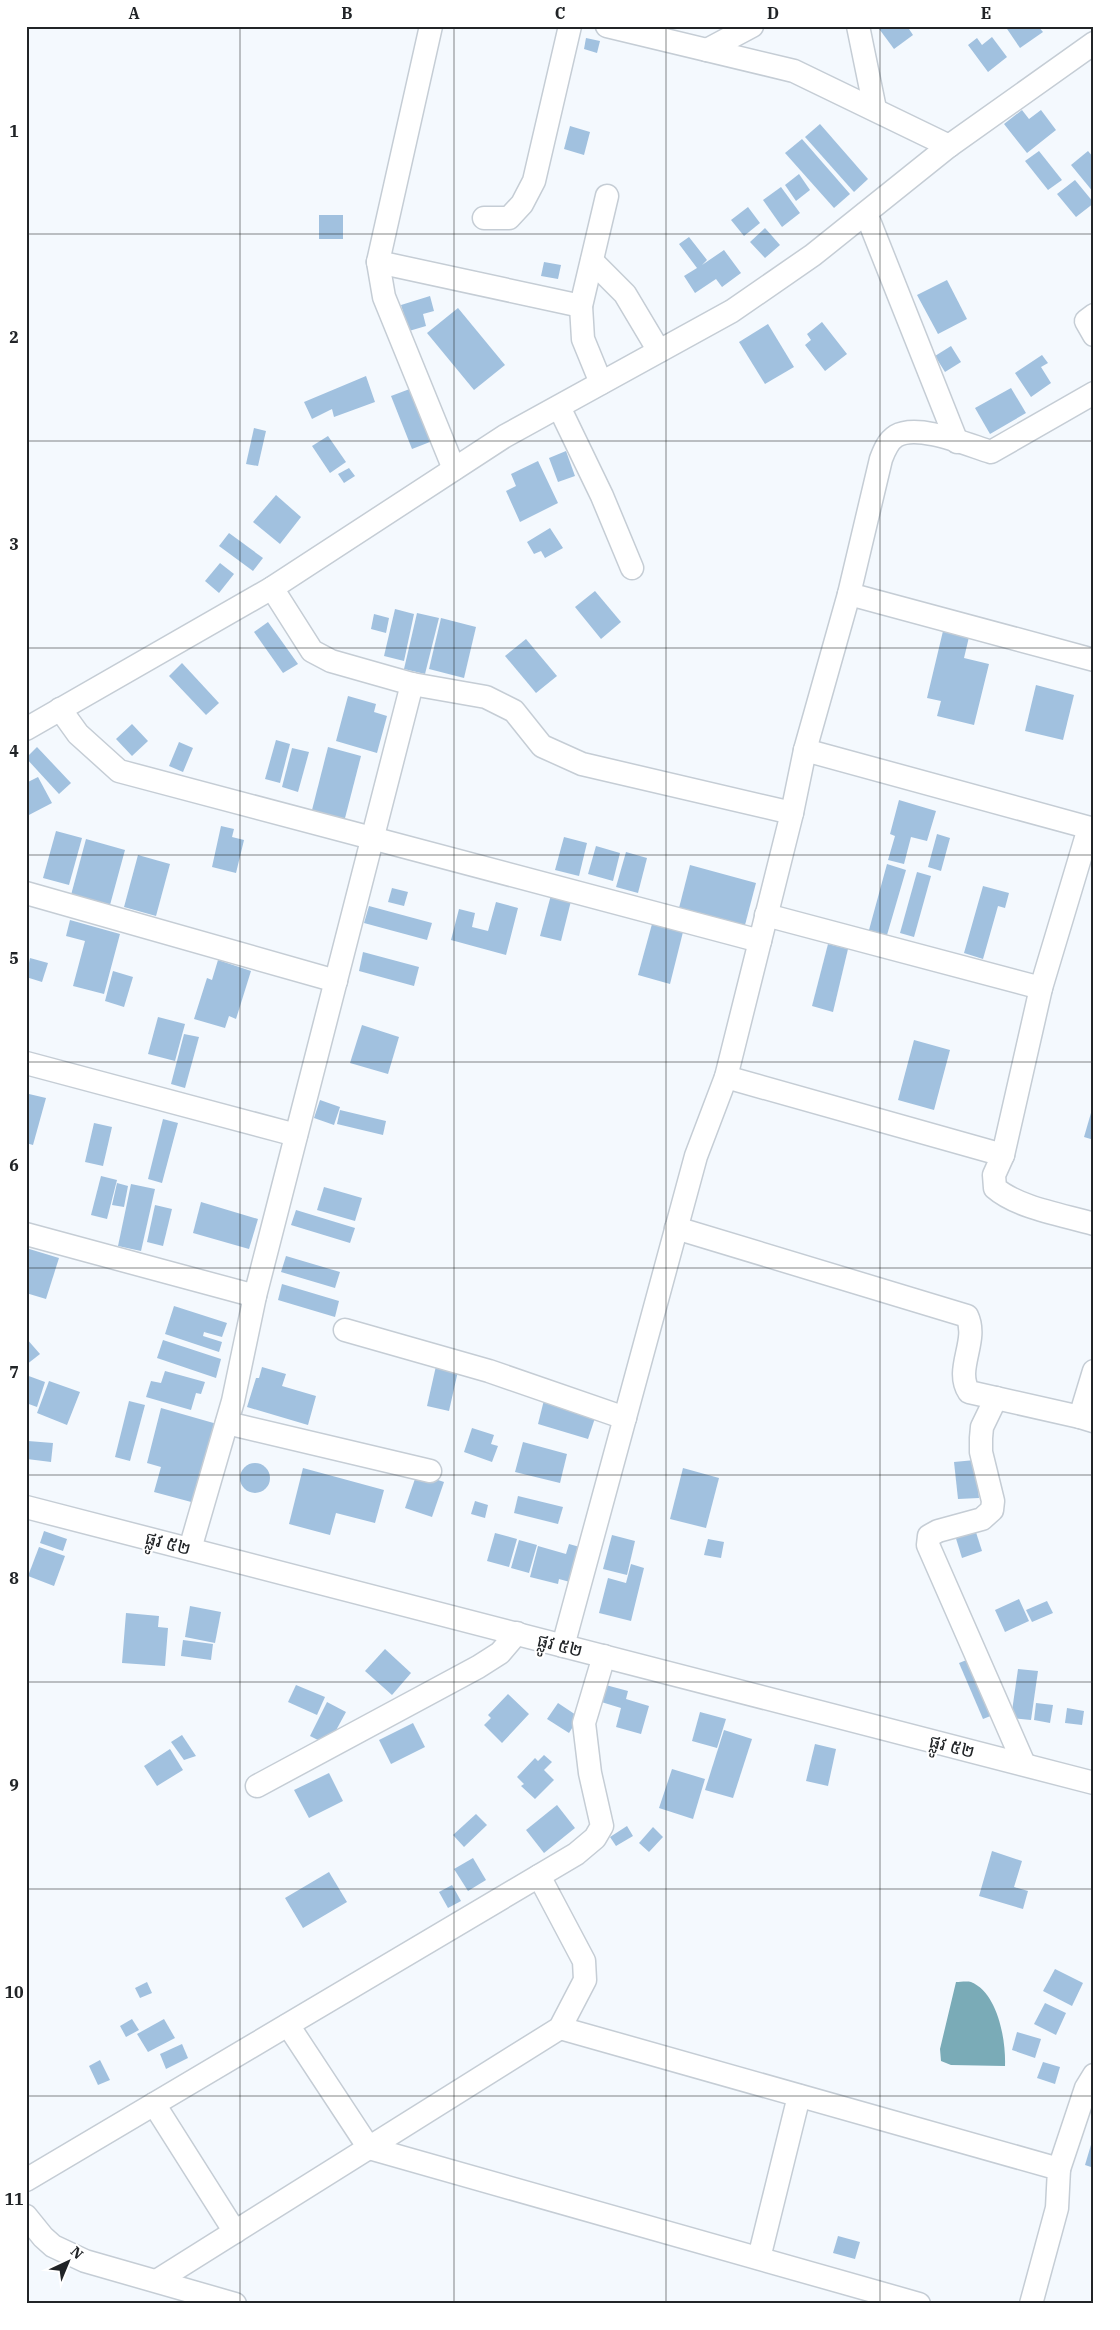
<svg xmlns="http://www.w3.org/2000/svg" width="1120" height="2330" font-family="'IBM Plex Serif','Noto Sans Khmer',serif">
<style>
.water{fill:#7aabb7}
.building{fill:#a1c1df}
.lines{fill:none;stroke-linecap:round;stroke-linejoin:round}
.minor-casing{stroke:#c5cdd5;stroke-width:25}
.minor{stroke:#fff;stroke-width:22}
.grid{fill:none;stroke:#212427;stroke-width:1;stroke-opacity:0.55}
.labels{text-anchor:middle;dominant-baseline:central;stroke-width:4.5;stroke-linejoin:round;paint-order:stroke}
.street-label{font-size:18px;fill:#212427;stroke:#fff}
.neatline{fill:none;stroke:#212427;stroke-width:2}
.grid-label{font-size:16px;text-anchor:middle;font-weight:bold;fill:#212427}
</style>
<rect width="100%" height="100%" fill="#f4f9fe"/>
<path class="water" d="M956,1982C960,1982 967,1981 971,1982C998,1993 1006,2040 1005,2066L951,2065L941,2061L940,2049Z"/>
<g class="building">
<path d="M877,26H907L913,35L894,49Z"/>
<path d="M1005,26H1038L1043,32L1020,48Z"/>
<path d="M992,37L1007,57L988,72L968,45L977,38L982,45Z"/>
<path d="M586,38L600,41L597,53L584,49Z"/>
<path d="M1022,110L1029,119L1041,110L1056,130L1027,153L1004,124Z"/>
<path d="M820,124L868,179L854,192L805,137Z"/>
<path d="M570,126L590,132L584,155L564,149Z"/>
<path d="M802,139L850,194L834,208L785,153Z"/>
<path d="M1039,151L1062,180L1048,190L1025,161Z"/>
<path d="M1088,151L1094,158V193L1071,165Z"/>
<path d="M799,174L810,190L796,201L785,185Z"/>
<path d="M1075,180L1094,203L1076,217L1057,194Z"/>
<path d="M781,187L800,213L782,227L763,200Z"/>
<path d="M748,207L760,223L744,236L731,220Z"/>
<rect x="319" y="215" width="24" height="24"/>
<path d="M765,228L780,245L765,258L750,242Z"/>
<path d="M689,237L707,260L702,265L724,250L741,273L722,287L716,279L695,293L684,276L697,268L679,244Z"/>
<path d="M544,262L561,265L558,279L541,276Z"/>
<path d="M947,280L967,319L938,334L917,295Z"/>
<path d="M430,296L434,311L423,314L426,326L409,331L401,305Z"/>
<path d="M458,308L505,365L474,390L427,333Z"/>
<path d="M822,322L847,354L825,371L805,345L811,340L807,334Z"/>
<path d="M768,324L794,367L765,384L739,342Z"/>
<path d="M951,346L961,362L945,372L935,356Z"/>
<path d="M1042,355L1048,363L1041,367L1051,383L1031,397L1015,373Z"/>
<path d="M366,376L375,402L334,417L332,409L312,419L304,402Z"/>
<path d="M415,387L435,440L412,449L391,396Z"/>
<path d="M1011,388L1026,413L990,434L975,408Z"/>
<path d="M254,428L266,431L258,466L246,464Z"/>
<path d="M328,436L346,462L330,473L312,446Z"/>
<path d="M566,451L575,476L558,482L549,458Z"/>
<path d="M538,461L558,503L520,522L506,491L516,486L511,474Z"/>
<path d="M349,468L355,476L344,483L338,474Z"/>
<path d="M276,495L301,517L280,544L253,522Z"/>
<path d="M550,528L563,548L545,558L541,551L534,554L527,542Z"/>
<path d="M229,533L263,558L253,571L219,546Z"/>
<path d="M220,563L234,574L219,593L205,581Z"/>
<path d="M595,591L621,622L601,639L575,607Z"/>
<path d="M395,609L414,614L404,661L384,656Z"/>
<path d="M417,613L439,618L425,674L404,669Z"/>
<path d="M374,614L389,618L386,633L371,629Z"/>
<path d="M441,618L476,627L464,678L429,669Z"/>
<path d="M268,622L298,664L283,673L254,632Z"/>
<path d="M943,631L969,637L964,658L989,664L974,725L937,716L941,701L927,698Z"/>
<path d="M526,639L557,676L536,693L505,656Z"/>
<path d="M182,663L219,703L206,715L169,676Z"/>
<path d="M1036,685L1074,695L1063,740L1025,731Z"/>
<path d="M348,696L376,704L374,712L387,716L377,753L336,741Z"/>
<path d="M132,724L148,741L132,756L116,739Z"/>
<path d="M276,740L290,744L280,783L265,779Z"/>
<path d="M179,742L193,748L183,772L169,766Z"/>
<path d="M37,747L71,783L59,794L26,758Z"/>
<path d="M328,747L361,756L344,822L311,814Z"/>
<path d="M292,748L309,752L298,792L282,787Z"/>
<path d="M38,777L52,803L27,816L26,783Z"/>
<path d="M899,800L936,811L927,841L911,837L904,864L888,860L895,836L890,834Z"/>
<path d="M221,826L234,829L232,837L244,840L236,873L212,867Z"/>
<path d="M56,831L82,838L69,885L43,878Z"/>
<path d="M937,834L950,838L941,871L928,867Z"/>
<path d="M564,837L587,843L579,876L555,870Z"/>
<path d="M86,839L125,850L110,905L71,895Z"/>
<path d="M596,846L620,853L613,881L588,874Z"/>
<path d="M626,852L647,858L638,893L616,887Z"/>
<path d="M138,855L170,864L156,916L124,907Z"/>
<path d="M887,864L906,870L887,935L869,930Z"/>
<path d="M690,865L756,883L745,925L679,908Z"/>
<path d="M917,872L931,876L914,937L900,933Z"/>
<path d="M983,886L1009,893L1005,908L998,906L983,959L964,953Z"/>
<path d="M392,888L408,892L404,906L388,902Z"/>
<path d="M551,895L571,901L561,941L540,936Z"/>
<path d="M496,902L518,908L506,955L451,940L459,909L475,913L472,927L488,931Z"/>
<path d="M369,906L432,923L427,940L364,923Z"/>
<path d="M70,920L120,934L104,994L73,986L85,941L66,936Z"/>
<path d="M652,924L683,932L670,984L638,975Z"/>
<path d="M828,944L848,949L833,1012L812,1006Z"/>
<path d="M363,952L419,967L414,986L359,971Z"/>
<path d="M30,958L48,963L42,982L26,977Z"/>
<path d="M218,960L251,971L236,1019L229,1016L225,1028L194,1019L207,978L212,980Z"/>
<path d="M113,971L133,977L124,1007L105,1001Z"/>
<path d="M158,1017L185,1024L175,1061L148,1054Z"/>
<path d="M362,1025L399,1037L388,1074L350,1063Z"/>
<path d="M184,1034L199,1037L185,1088L171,1084Z"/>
<path d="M914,1040L950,1050L934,1110L898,1100Z"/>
<path d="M29,1094L46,1098L33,1145L26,1143V1104Z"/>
<path d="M320,1100L340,1107L334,1125L314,1118Z"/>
<path d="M1093,1106H1094V1140L1084,1137Z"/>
<path d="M340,1110L386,1121L383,1135L337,1124Z"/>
<path d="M163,1119L178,1123L162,1183L148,1179Z"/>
<path d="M94,1123L112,1127L103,1166L85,1162Z"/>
<path d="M101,1176L117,1180L107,1219L91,1215Z"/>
<path d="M117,1183L128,1186L124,1207L112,1205Z"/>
<path d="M131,1184L155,1189L141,1251L118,1246Z"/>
<path d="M324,1187L362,1198L355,1221L317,1210Z"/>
<path d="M201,1202L258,1219L249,1249L193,1233Z"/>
<path d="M155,1205L172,1209L163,1246L147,1242Z"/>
<path d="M296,1210L355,1228L350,1243L291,1225Z"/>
<path d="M26,1248L59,1258L46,1299L26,1293Z"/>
<path d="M286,1256L340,1272L335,1288L281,1272Z"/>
<path d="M282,1284L339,1301L335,1317L278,1300Z"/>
<path d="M174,1306L227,1323L222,1337L204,1332L203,1336L222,1342L219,1352L165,1334Z"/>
<path d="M26,1338L40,1354L26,1365Z"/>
<path d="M163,1340L221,1359L216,1378L157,1358Z"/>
<path d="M436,1366L458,1371L449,1411L427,1406Z"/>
<path d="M262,1367L286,1374L282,1386L316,1396L308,1425L247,1407L256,1378H259Z"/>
<path d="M165,1371L205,1382L201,1394L196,1393L191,1410L146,1397L151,1381L161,1383Z"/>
<path d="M26,1375L45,1382L37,1407L26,1403Z"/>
<path d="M49,1381L80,1392L67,1425L37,1413Z"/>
<path d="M544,1400L596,1415L588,1439L538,1424Z"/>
<path d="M129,1401L145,1405L130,1461L115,1457Z"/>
<path d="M161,1408L217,1424L195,1503L154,1492L161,1467L147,1463Z"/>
<path d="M472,1428L494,1435L491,1444L498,1446L492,1462L464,1452Z"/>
<path d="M28,1441L53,1443L51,1462L27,1459Z"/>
<path d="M523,1442L567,1454L560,1483L515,1472Z"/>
<path d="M975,1460L979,1498L958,1499L954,1462Z"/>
<circle cx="255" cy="1478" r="15"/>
<path d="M303,1468L384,1490L375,1523L336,1513L330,1535L289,1524Z"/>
<path d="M683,1468L719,1478L706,1528L670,1519Z"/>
<path d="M417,1473L444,1482L432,1517L405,1508Z"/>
<path d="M518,1496L563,1507L558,1524L514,1513Z"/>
<path d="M475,1501L488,1505L485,1518L471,1514Z"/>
<path d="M974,1526L982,1551L962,1558L954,1532Z"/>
<path d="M44,1531L67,1539L63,1551L40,1543Z"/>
<path d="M495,1533L517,1539L509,1567L487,1561Z"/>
<path d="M612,1535L635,1541L627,1575L603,1569Z"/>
<path d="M708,1539L724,1542L721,1558L704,1555Z"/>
<path d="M519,1540L537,1545L529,1573L511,1568Z"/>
<path d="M569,1544L587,1549L577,1584L559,1579L558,1584L530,1577L538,1546L566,1554Z"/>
<path d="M39,1547L65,1556L54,1586L28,1576Z"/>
<path d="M631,1564L644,1568L631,1621L599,1613L608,1578L626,1583Z"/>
<path d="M1019,1599L1029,1621L1005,1632L995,1610Z"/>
<path d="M1047,1601L1053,1613L1032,1622L1026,1610Z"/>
<path d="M190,1606L221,1612L215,1643L185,1637Z"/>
<path d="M126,1613L159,1616L158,1627L168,1628L165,1666L122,1663Z"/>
<path d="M183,1640L213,1644L211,1660L181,1656Z"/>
<path d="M385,1649L411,1673L392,1695L365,1671Z"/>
<path d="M974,1657L998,1713L983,1719L959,1663Z"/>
<path d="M1018,1669L1038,1671L1031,1720L1011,1718Z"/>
<path d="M602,1684L628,1691L626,1699L649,1706L641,1734L616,1727L621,1708L598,1701Z"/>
<path d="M296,1685L325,1697L317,1715L288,1702Z"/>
<path d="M508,1694L529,1714L502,1743L484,1725L491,1718L488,1715Z"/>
<path d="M327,1702L346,1712L328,1745L310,1736Z"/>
<path d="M558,1703L579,1717L569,1733L547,1719Z"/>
<path d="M1036,1703L1053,1705L1050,1723L1034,1720Z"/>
<path d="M1067,1708L1084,1711L1082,1725L1065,1723Z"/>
<path d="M700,1712L726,1719L717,1748L692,1741Z"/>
<path d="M413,1723L425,1747L391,1764L379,1740Z"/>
<path d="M724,1730L752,1739L733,1798L705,1790Z"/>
<path d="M182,1735L196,1756L184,1760L171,1742Z"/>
<path d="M815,1744L836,1749L828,1786L806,1781Z"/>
<path d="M170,1749L183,1770L157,1786L144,1766Z"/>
<path d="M544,1755L552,1762L544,1770L554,1780L535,1799L521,1786L524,1784L517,1777L535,1758L538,1761Z"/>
<path d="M672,1769L705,1779L693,1819L659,1808Z"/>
<path d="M329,1773L343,1801L309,1818L294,1790Z"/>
<path d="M557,1805L575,1828L544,1853L526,1830Z"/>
<path d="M476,1814L487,1825L464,1847L453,1835Z"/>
<path d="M627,1826L633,1836L616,1846L610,1837Z"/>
<path d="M653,1827L663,1837L649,1852L639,1843Z"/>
<path d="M992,1851L1022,1861L1014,1887L1028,1891L1023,1909L979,1896Z"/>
<path d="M473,1858L486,1880L468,1891L454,1869Z"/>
<path d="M329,1872L347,1902L303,1928L285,1898Z"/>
<path d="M452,1885L461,1901L448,1908L439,1892Z"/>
<path d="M1055,1969L1083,1983L1072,2006L1043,1991Z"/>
<path d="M147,1982L152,1993L140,1998L135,1988Z"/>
<path d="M1045,2003L1066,2013L1056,2035L1034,2024Z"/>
<path d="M132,2019L139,2030L126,2037L120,2026Z"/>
<path d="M164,2019L175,2038L148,2052L137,2034Z"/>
<path d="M1017,2032L1041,2039L1035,2058L1012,2050Z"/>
<path d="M182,2044L188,2058L166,2069L160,2054Z"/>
<path d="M100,2060L110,2080L98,2085L89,2066Z"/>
<path d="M1043,2062L1060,2067L1055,2084L1037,2078Z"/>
<path d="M1093,2138H1094V2168L1085,2165Z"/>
<path d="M838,2236L860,2242L855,2259L833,2253Z"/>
</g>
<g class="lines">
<defs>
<g id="minor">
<path d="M431,26L378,262L384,297L454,469"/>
<path d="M607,26L794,71L949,146"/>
<path d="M858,26L875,109"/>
<path d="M707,50L752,26"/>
<path d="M866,213L957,442"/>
<path d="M484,218H509L522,204L534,181L570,26"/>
<path d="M592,261L625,294L659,351"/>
<path d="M378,262L581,306"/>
<path d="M1094,315L1086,321L1094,335"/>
<path d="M601,383L583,339L581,306L607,196"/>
<path d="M559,407L602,496L632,568"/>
<path d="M272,588L312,651L331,661L412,684L486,697L514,711L542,746L582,764L792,813"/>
<path d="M849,594L1094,660"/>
<path d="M60,709L78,734L119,771L760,941"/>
<path d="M26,729L272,588L505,436L732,311L813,255L949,146L1094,43"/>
<path d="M805,750L1094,829"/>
<path d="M1089,828L1041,988L1003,1155L994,1175L995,1188C1018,1208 1064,1215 1094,1224"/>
<path d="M26,893L336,981"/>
<path d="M766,915L1041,988"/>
<path d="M26,1063L296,1135"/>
<path d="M726,1077L1003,1155"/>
<path d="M676,1228L967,1316C979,1341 954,1369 969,1392L1080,1417"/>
<path d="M26,1234L255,1296"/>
<path d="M345,1330L489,1371L625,1418"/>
<path d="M996,1398L982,1427L981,1438V1452L993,1501L992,1510L982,1519L938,1531L929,1536L928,1545L1024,1764"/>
<path d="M1093,1421L1080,1417L1094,1371"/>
<path d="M227,1423L430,1471"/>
<path d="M26,1507L1094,1783"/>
<path d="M190,1549L233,1401L255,1296L412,684"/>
<path d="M563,1646L696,1156L726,1077L792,813L805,750L849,594L881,459C884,451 888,441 896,436C918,423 968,445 991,452L1094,393"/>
<path d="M257,1786L478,1667L500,1653L517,1633"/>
<path d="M288,2025L369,2148L919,2304"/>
<path d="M560,2028L1059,2169L1057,2208L1031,2304"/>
<path d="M154,2104L235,2232"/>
<path d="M1059,2169L1086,2088L1094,2075"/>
<path d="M26,2180L576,1854L595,1838L602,1826L590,1773L584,1723L604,1656"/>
<path d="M26,2216L43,2237L53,2246L85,2261L235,2304"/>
<path d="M759,2258L799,2096"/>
<path d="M158,2280L560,2028L585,1980L584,1961L539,1876"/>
</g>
</defs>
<use href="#minor" class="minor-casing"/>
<use href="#minor" class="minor"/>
</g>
<path class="grid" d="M240,26V2304M454,26V2304M666,26V2304M880,26V2304M26,234H1094M26,441H1094M26,648H1094M26,855H1094M26,1062H1094M26,1268H1094M26,1475H1094M26,1682H1094M26,1889H1094M26,2096H1094"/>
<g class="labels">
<g class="street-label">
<text transform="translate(168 1543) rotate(15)">ផ្លូវ ៥២</text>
<text transform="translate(560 1645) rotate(14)">ផ្លូវ ៥២</text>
<text transform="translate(952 1746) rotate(14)">ផ្លូវ ៥២</text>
</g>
</g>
<rect width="1120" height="2330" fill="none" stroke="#ffffff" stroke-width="55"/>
<g transform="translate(68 2262) rotate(44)" stroke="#ffffff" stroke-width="4" paint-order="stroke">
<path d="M0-4L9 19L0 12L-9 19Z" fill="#212427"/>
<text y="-8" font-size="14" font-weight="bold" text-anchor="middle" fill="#212427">N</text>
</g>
<rect x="28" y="28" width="1064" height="2274" class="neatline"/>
<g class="grid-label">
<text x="134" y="19">A</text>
<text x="347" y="19">B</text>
<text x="560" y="19">C</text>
<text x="773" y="19">D</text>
<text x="986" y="19">E</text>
<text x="14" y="137">1</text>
<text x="14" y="343">2</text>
<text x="14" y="550">3</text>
<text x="14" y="757">4</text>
<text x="14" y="964">5</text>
<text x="14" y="1171">6</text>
<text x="14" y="1378">7</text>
<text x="14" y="1584">8</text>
<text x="14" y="1791">9</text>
<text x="14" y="1998">10</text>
<text x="14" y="2205">11</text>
</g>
</svg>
